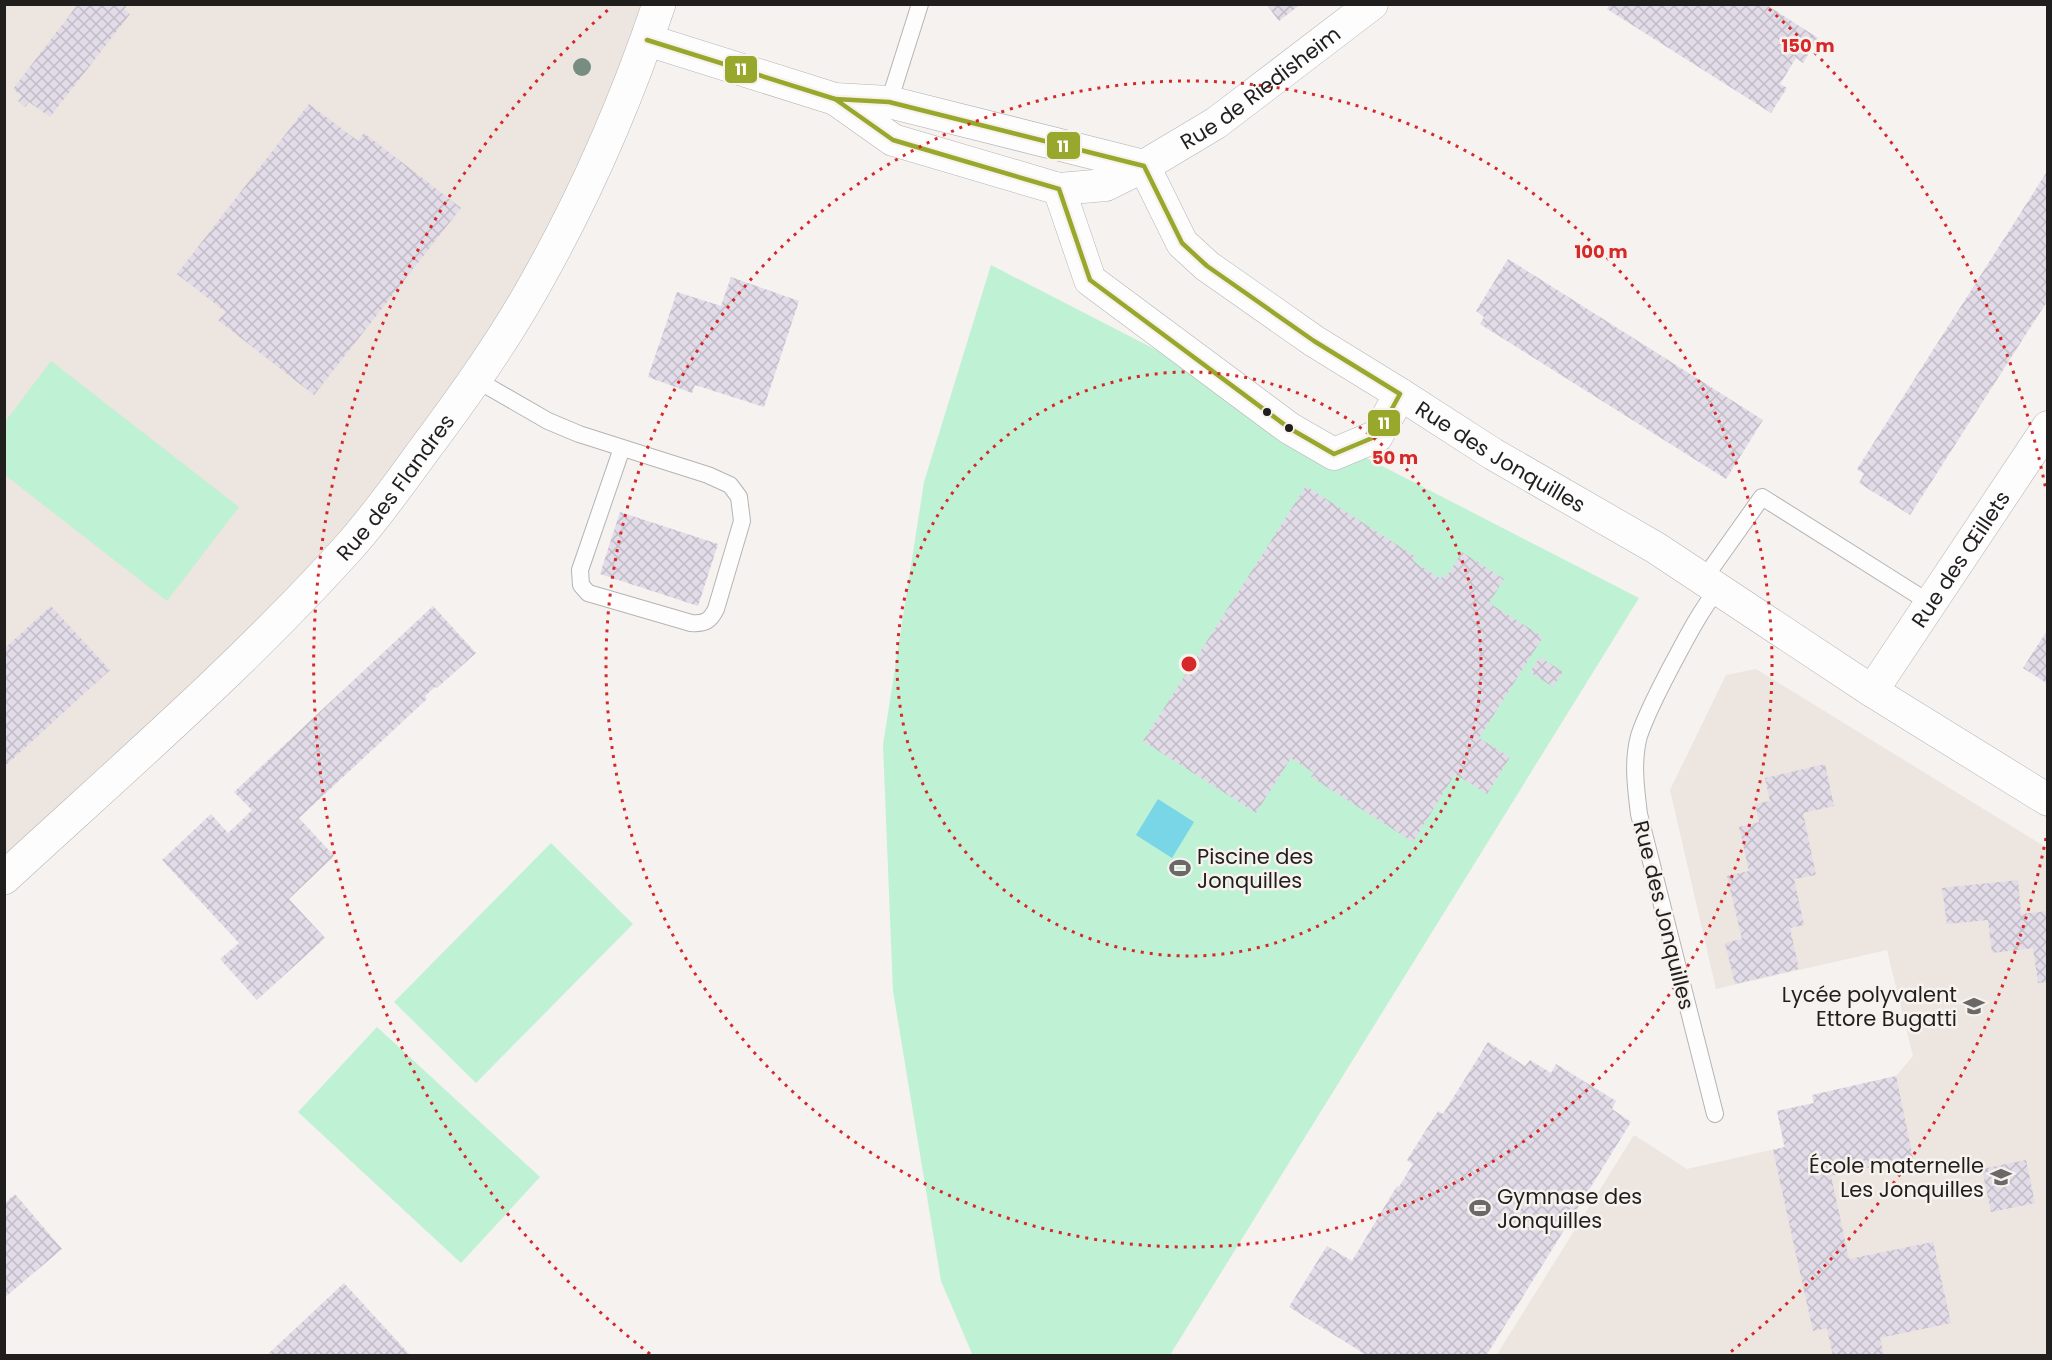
<svg xmlns="http://www.w3.org/2000/svg" width="2052" height="1360" font-family="Poppins,sans-serif">
<style>
.built{fill:#ede5df}
.grass{fill:#bff1d4}
.water{fill:#78d6e6}
.building{fill:url(#building-cross-hatch)}
.lines{fill:none;stroke-linecap:round;stroke-linejoin:round}
.service-casing{stroke:#b6b4b3;stroke-width:18}
.minor-casing{stroke:#b6b4b3;stroke-width:33}
.tertiary-casing{stroke:#b6b4b3;stroke-width:34}
.service{stroke:#fefdfd;stroke-width:16}
.minor{stroke:#fefdfd;stroke-width:32}
.tertiary{stroke:#fefdfd;stroke-width:33}
.bus-1-casing{stroke:#f7f2ee;stroke-width:9}
.bus-1{stroke:#98a82c;stroke-width:4.5}
.tree{fill:#788d81}
.ring{fill:none;stroke:#d62828;stroke-width:3;stroke-dasharray:3 6}
.bus-dot{fill:#211f1e;stroke:#f7f2ee;stroke-width:2}
.labels{text-anchor:middle;dominant-baseline:central;stroke-width:5;stroke-linejoin:round;paint-order:stroke}
.street-label{font-size:21px;fill:#211f1e;stroke:#f7f2ee}
.poi-label{font-size:21px;fill:#211f1e;stroke:#f7f2ee;text-anchor:start}
.centre{fill:#d62828;stroke:#f7f2ee;stroke-width:3}
.ring-label{font-size:18px;text-anchor:middle;font-weight:bold;fill:#d62828;stroke:#f7f2ee;stroke-width:5;stroke-linejoin:round;paint-order:stroke}
.line-badge{stroke:#f7f2ee;stroke-width:2}
.badge-label{font-size:16px;text-anchor:middle;font-weight:bold;fill:#fff}
</style>
<defs>
<pattern id="building-cross-hatch" width="8" height="8" patternUnits="userSpaceOnUse" patternTransform="scale(1.5)"><rect width="8" height="8" fill="#e2dbe8"/><path d="M0 0l8 8M0 8l8-8" fill="none" stroke="#c2bcc7"/></pattern>
</defs>
<rect width="100%" height="100%" fill="#f5f2f0"/>
<g class="built">
<path d="M5,5H659L610,131L394,491L5,878Z"/>
<path d="M1756,669L2047,848V1355L1496,1356L1634,1135L1687,1169L1784,1147L1777,1111L1814,1103L1812,1095L1896,1076L1913,1056L1887,950L1716,989L1670,790L1726,675Z"/>
</g>
<g class="grass">
<path d="M991,265L1639,598L1170,1355L973,1356L941,1281L893,991L883,745L924,482Z"/>
<path d="M51,361L239,507L167,601L5,475V422Z"/>
<path d="M551,843L633,924L476,1083L394,1002Z"/>
<path d="M377,1027L540,1177L461,1263L298,1112Z"/>
</g>
<path class="water" d="M1158,799L1194,822L1172,858L1136,835Z"/>
<g class="building">
<path d="M78,4H128L124,9L130,14L50,117L29,102L25,107L18,101L22,96L13,89Z"/>
<path d="M1266,4H1301L1279,21Z"/>
<path d="M1610,4H1765L1818,38L1803,63L1796,58L1780,84L1787,88L1771,113L1607,9Z"/>
<path d="M309,104L358,141L364,133L461,208L314,395L218,320L226,312L177,274Z"/>
<path d="M2048,170V300L1910,515L1859,483L1864,474L1857,469Z"/>
<path d="M1508,259L1763,420L1726,479L1480,324L1484,317L1476,311Z"/>
<path d="M731,277L799,301L764,407L695,385L692,393L648,377L677,292L721,306Z"/>
<path d="M1306,486L1416,557L1413,561L1441,579L1444,574L1447,576L1462,552L1504,579L1489,603L1543,637L1479,738L1510,757L1487,794L1455,774L1413,842L1311,777L1314,773L1291,758L1256,813L1143,741Z"/>
<path d="M620,512L718,544L698,606L600,574Z"/>
<path d="M51,606L110,670L4,767V649Z"/>
<path d="M433,606L476,653L437,688L435,687L425,696L427,699L299,818L334,856L289,899L325,938L257,1000L220,959L239,943L162,860L211,814L228,833L245,817L252,810L234,792Z"/>
<path d="M2048,629V684L2023,668Z"/>
<path d="M1540,657L1563,672L1553,687L1530,672Z"/>
<path d="M1825,764L1834,806L1803,813L1816,875L1794,879L1804,925L1790,928L1799,969L1735,984L1725,943L1742,939L1727,876L1749,871L1739,827L1759,822L1755,804L1770,801L1765,778Z"/>
<path d="M2018,880L2021,914L2048,911V982L2038,983L2033,948L1992,953L1988,920L1947,924L1942,888Z"/>
<path d="M1488,1042L1525,1066L1530,1060L1551,1073L1556,1064L1616,1101L1612,1109L1631,1122L1486,1356H1368L1289,1307L1327,1246L1352,1261L1397,1186L1399,1187L1413,1164L1407,1160L1438,1111L1443,1114Z"/>
<path d="M1896,1076L1913,1158L1831,1176L1849,1259L1933,1242L1951,1323L1880,1338L1884,1356H1833L1827,1328L1813,1331L1773,1150L1785,1147L1777,1111L1814,1103L1812,1095Z"/>
<path d="M2026,1160L2035,1203L1991,1212L1982,1169Z"/>
<path d="M15,1194L62,1249L4,1298V1204Z"/>
<path d="M344,1283L411,1356H266Z"/>
</g>
<g class="lines">
<defs>
<g id="service">
<path d="M889,102L920,4"/>
<path d="M475,379L548,421L579,434L708,475L730,485L739,497L742,521L716,609C710,621 705,624 691,623L588,593L581,585L580,570L622,448"/>
<path d="M1703,580L1762,497L1930,603"/>
<path d="M1715,1114L1639,814C1636,789 1632,762 1639,736C1647,712 1660,688 1672,665C1686,639 1699,613 1717,590"/>
</g>
<g id="minor">
<path d="M647,40L835,99L889,102L1144,166"/>
<path id="s1" d="M835,99L893,140L1059,189L1106,185L1144,166L1216,123L1372,4"/>
<path id="s2" d="M1144,166L1182,243L1207,266L1314,341L1400,394L1493,454L1656,548L1872,691L2048,800"/>
<path d="M1059,189L1090,280L1289,428L1334,454L1377,436L1400,394"/>
<path id="s3" d="M1872,691L2048,427"/>
</g>
<g id="tertiary">
<path id="s4" d="M4,878C121,770 243,665 349,547C376,517 400,483 424,450C465,395 505,339 538,279C587,192 627,99 659,4"/>
</g>
</defs>
<use href="#service" class="service-casing"/>
<use href="#minor" class="minor-casing"/>
<use href="#tertiary" class="tertiary-casing"/>
<use href="#service" class="service"/>
<use href="#minor" class="minor"/>
<use href="#tertiary" class="tertiary"/>
<defs>
<g id="bus-1">
<path d="M647,40L835,99"/>
<path d="M835,99L889,102L1144,166L1182,243L1207,266L1314,341L1400,394L1377,436L1334,454L1289,428L1090,280L1059,189L893,140Z"/>
</g>
</defs>
<use href="#bus-1" class="bus-1-casing"/>
<use href="#bus-1" class="bus-1"/>
</g>
<circle class="tree" cx="582" cy="67" r="9"/>
<g class="ring">
<circle cx="1189" cy="664" r="292"/>
<circle cx="1189" cy="664" r="583"/>
<path d="M2046 838A875 875 0 0 1 1728 1354M650 1354A875 875 0 0 1 609 9M1769 9A875 875 0 0 1 2046 490"/>
</g>
<defs>
<symbol id="stadium-bare" viewBox="-9 -9 18 18"><path d="M0-5a6.5 5 0 1 0 0 10a6.5 5 0 1 0 0-10ZM-3.5-1.8h7v3.6h-7Z" fill="#6b6968" stroke="#f7f2ee" stroke-width="2.5" paint-order="stroke"/></symbol>
<symbol id="school-bare" viewBox="-9 -9 18 18"><path d="M0-5L7-2L0 1L-7-2ZM-4 1L0 2.5L4 1V4Q0 6-4 4Z" fill="#6b6968" stroke="#f7f2ee" stroke-width="2.5" paint-order="stroke"/></symbol>
</defs>
<g fill-rule="evenodd">
<use href="#stadium-bare" x="1165" y="853" width="30" height="30"/>
<use href="#school-bare" x="1959" y="991" width="30" height="30"/>
<use href="#school-bare" x="1986" y="1162" width="30" height="30"/>
<use href="#stadium-bare" x="1465" y="1193" width="30" height="30"/>
</g>
<g class="bus-dot">
<circle cx="1267" cy="412" r="5"/>
<circle cx="1289" cy="428" r="5"/>
</g>
<g class="labels">
<g class="street-label">
<text stroke="none"><textPath href="#s1" startOffset="474">Rue de Riedisheim</textPath></text>
<text stroke="none"><textPath href="#s2" startOffset="470">Rue des Jonquilles</textPath></text>
<text stroke="none"><textPath href="#s4" startOffset="554">Rue des Flandres</textPath></text>
<text stroke="none"><textPath href="#s3" startOffset="159">Rue des Œillets</textPath></text>
<text transform="translate(1664 915) rotate(76)">Rue des Jonquilles</text>
</g>
<g class="poi-label">
<text x="1197" y="856">Piscine des<tspan x="1197" dy="24">Jonquilles</tspan></text>
<text x="1957" y="994" text-anchor="end">Lycée polyvalent<tspan x="1957" dy="24">Ettore Bugatti</tspan></text>
<text x="1984" y="1165" text-anchor="end">École maternelle<tspan x="1984" dy="24">Les Jonquilles</tspan></text>
<text x="1497" y="1196">Gymnase des<tspan x="1497" dy="24">Jonquilles</tspan></text>
</g>
</g>
<circle cx="1189" cy="664" r="9" class="centre"/>
<g class="ring-label">
<text x="1808" y="52">150 m</text>
<text x="1601" y="258">100 m</text>
<text x="1395" y="464">50 m</text>
</g>
<g class="line-badge">
<rect x="724" y="55" width="34" height="29" rx="6" fill="#98a82c"/>
<rect x="1046" y="131" width="35" height="29" rx="6" fill="#98a82c"/>
<rect x="1367" y="409" width="34" height="28" rx="6" fill="#98a82c"/>
</g>
<g class="badge-label">
<text x="741" y="75">11</text>
<text x="1063" y="152">11</text>
<text x="1384" y="429">11</text>
</g>
<rect width="2052" height="1360" fill="none" stroke="#211f1e" stroke-width="12"/>
</svg>
